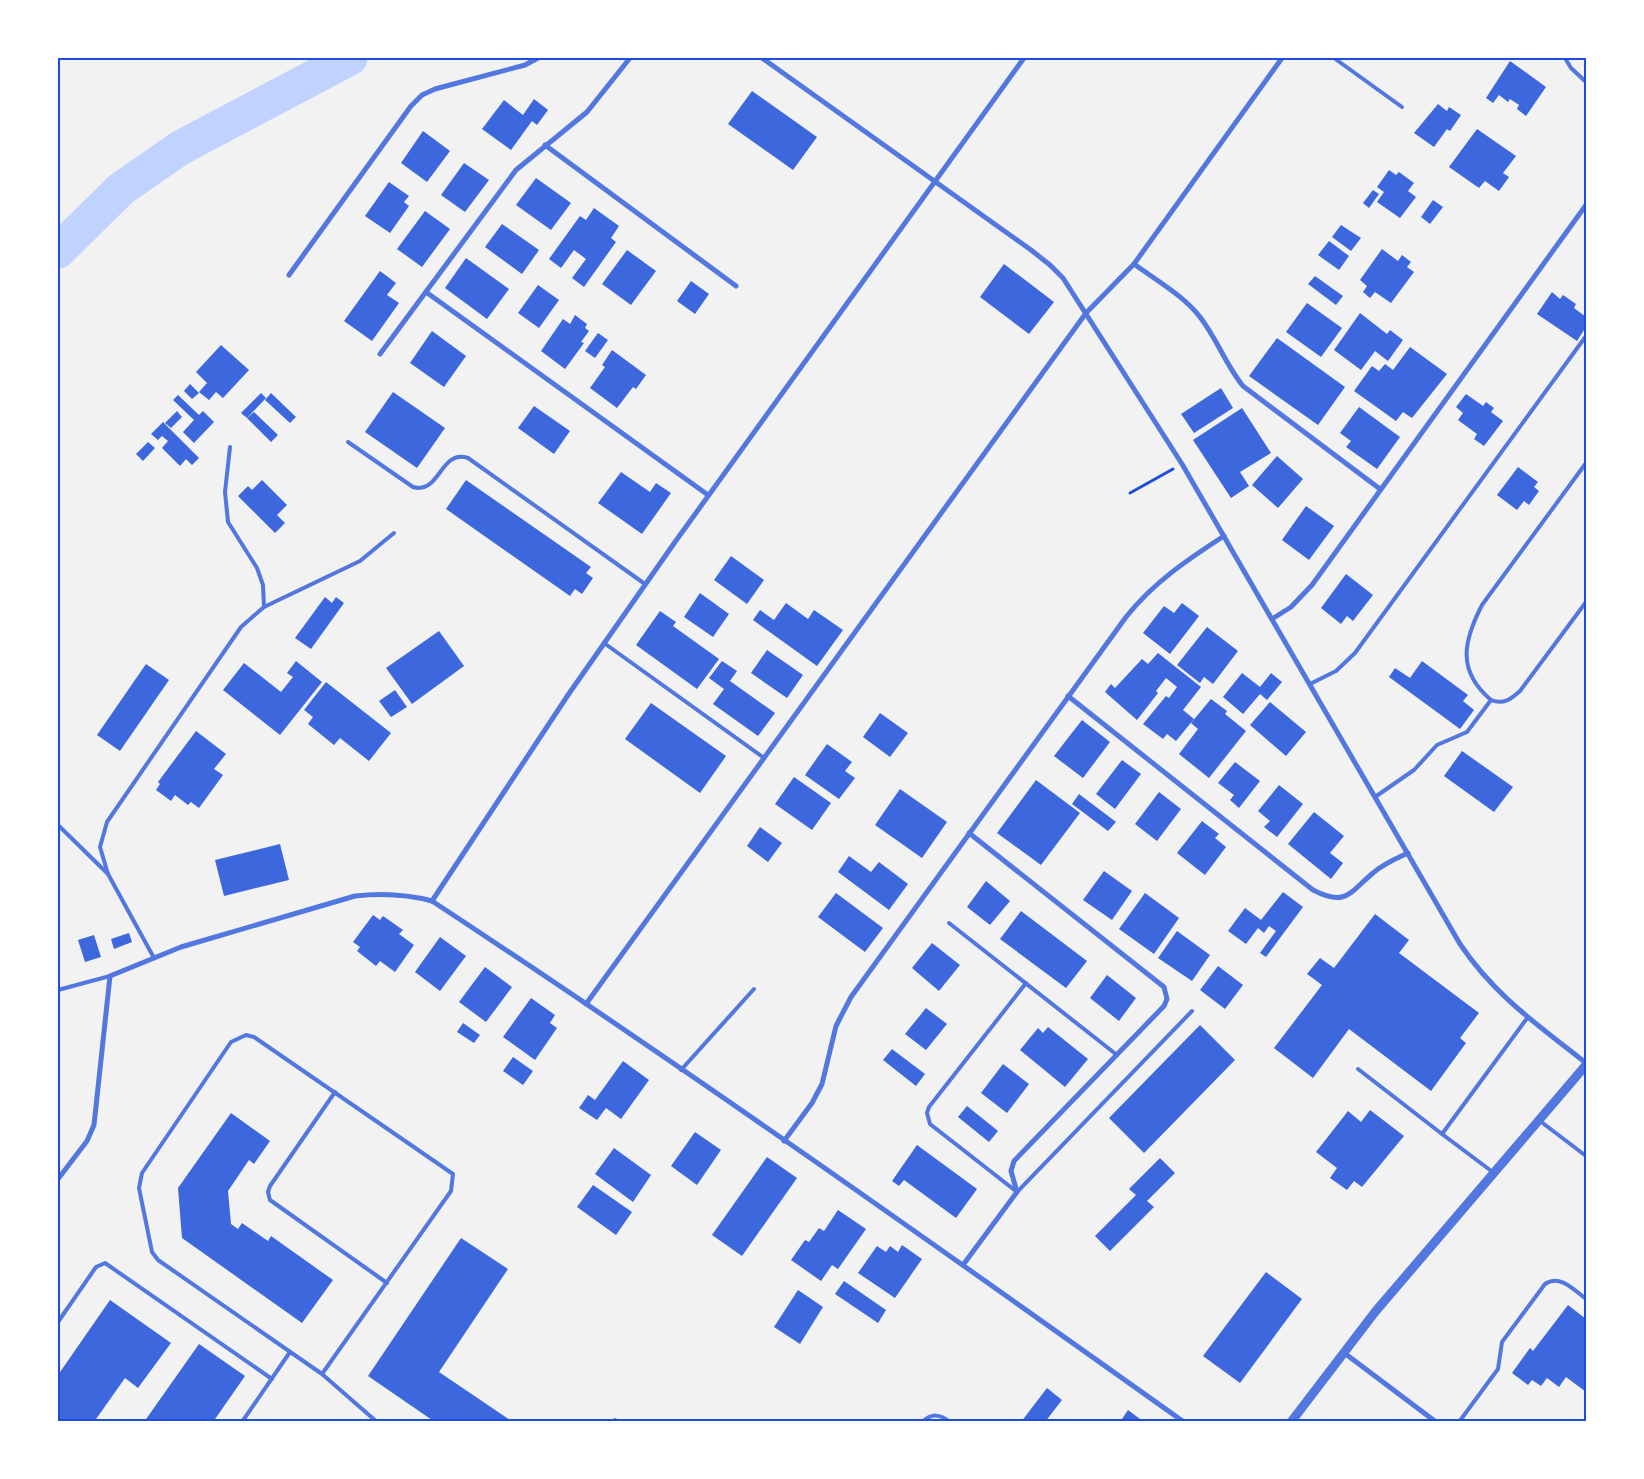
<svg xmlns="http://www.w3.org/2000/svg" width="1644" height="1479" font-family="'Nunito Sans',sans-serif">
<style>
.lines{fill:none;stroke-linecap:round;stroke-linejoin:round}
.river{stroke:#bfd3fe;stroke-width:35}
.building{fill:#3d67dc}
.path{stroke:#1d4ed8;stroke-width:3}
.service{stroke:#5277de;stroke-width:4}
.minor{stroke:#5277de;stroke-width:5}
.tertiary{stroke:#5277de;stroke-width:9}
.neatline{fill:none;stroke:#1d4ed8;stroke-width:2}
</style>
<rect width="100%" height="100%" fill="#f2f2f2"/>
<g class="lines">
<path class="river" d="M58,251L121,189L180,148L350,58"/>
</g>
<g class="building">
<path d="M1510,61L1546,87L1526,116L1517,109L1519,105L1510,99L1508,102L1499,95L1493,103L1486,98Z"/>
<path d="M752,91L817,137L793,170L728,124Z"/>
<path d="M534,99L548,110L537,125L532,121L511,150L482,129L504,100L523,115Z"/>
<path d="M1438,104L1447,111L1449,107L1461,115L1450,131L1447,129L1434,147L1414,133Z"/>
<path d="M1477,129L1516,156L1503,173L1509,177L1499,191L1485,181L1479,188L1449,167Z"/>
<path d="M423,131L450,151L427,182L401,163Z"/>
<path d="M464,163L489,180L465,212L441,195Z"/>
<path d="M1389,170L1396,175L1399,172L1414,183L1408,191L1416,197L1400,218L1377,202L1384,192L1377,187Z"/>
<path d="M536,178L571,203L551,230L516,205Z"/>
<path d="M389,182L409,196L404,202L409,206L390,233L365,216Z"/>
<path d="M1373,190L1379,194L1369,208L1363,203Z"/>
<path d="M1433,200L1443,207L1430,224L1421,217Z"/>
<path d="M594,208L619,226L611,238L616,242L584,287L572,278L586,259L574,250L561,268L549,259L580,216L586,220Z"/>
<path d="M425,211L450,229L422,267L397,249Z"/>
<path d="M502,224L539,250L522,274L485,247Z"/>
<path d="M1341,225L1361,238L1351,251L1332,237Z"/>
<path d="M1329,241L1349,256L1339,270L1318,255Z"/>
<path d="M1382,249L1398,261L1402,255L1411,262L1407,267L1414,272L1391,303L1375,292L1370,298L1363,292L1367,286L1360,280Z"/>
<path d="M627,250L656,271L631,305L602,284Z"/>
<path d="M466,258L509,289L487,319L445,288Z"/>
<path d="M1004,264L1054,302L1029,334L980,297Z"/>
<path d="M380,271L396,283L387,295L399,303L372,341L344,321Z"/>
<path d="M1315,276L1343,296L1336,305L1308,284Z"/>
<path d="M691,281L709,294L695,314L677,301Z"/>
<path d="M538,285L559,300L539,328L518,313Z"/>
<path d="M1552,292L1560,299L1563,295L1576,304L1574,308L1586,317V327L1577,341L1537,314Z"/>
<path d="M1307,303L1342,328L1321,357L1286,332Z"/>
<path d="M1360,313L1387,334L1390,330L1403,340L1388,361L1375,351L1361,370L1334,350Z"/>
<path d="M575,315L587,324L585,328L589,331L581,342L584,343L565,369L541,351L563,319L570,324Z"/>
<path d="M432,331L466,356L444,387L410,363Z"/>
<path d="M598,333L608,340L595,358L585,351Z"/>
<path d="M1277,338L1345,387L1318,425L1249,376Z"/>
<path d="M221,345L249,370L223,398L216,392L209,400L199,392L207,383L196,372Z"/>
<path d="M1410,347L1447,374L1412,418L1403,412L1396,421L1354,391L1372,366L1379,371L1385,364L1393,370Z"/>
<path d="M612,350L646,375L636,389L633,387L617,408L590,388L605,367L602,365Z"/>
<path d="M190,384L199,393L192,399L184,391Z"/>
<path d="M1221,388L1233,408L1194,433L1181,414Z"/>
<path d="M393,392L445,428L417,468L365,432Z"/>
<path d="M261,393L266,398L247,418L241,413Z"/>
<path d="M271,393L296,417L290,423L265,400Z"/>
<path d="M1466,394L1483,406L1486,402L1494,408L1491,412L1503,421L1484,446L1474,439L1477,434L1458,420L1463,413L1456,407Z"/>
<path d="M178,395L199,415L203,411L214,422L194,443L183,432L194,420L173,400Z"/>
<path d="M534,406L570,431L554,454L518,428Z"/>
<path d="M1359,407L1400,437L1377,469L1346,447L1351,441L1340,433Z"/>
<path d="M1242,408L1271,453L1240,472L1249,486L1231,498L1193,440Z"/>
<path d="M177,411L182,417L171,428L165,423Z"/>
<path d="M254,412L278,435L271,442L247,418Z"/>
<path d="M163,422L199,458L192,465L186,459L180,466L162,448L168,441L162,436L158,440L151,434Z"/>
<path d="M148,442L155,448L143,461L136,454Z"/>
<path d="M1277,456L1303,479L1278,508L1252,485Z"/>
<path d="M1518,467L1538,482L1534,487L1539,491L1529,505L1524,501L1517,510L1497,495Z"/>
<path d="M621,472L650,492L656,483L671,493L642,534L598,503Z"/>
<path d="M262,480L287,505L277,515L285,523L275,533L238,496L248,486L252,490Z"/>
<path d="M466,480L591,567L586,573L593,578L582,594L575,589L570,596L446,509Z"/>
<path d="M1306,506L1334,526L1309,560L1282,540Z"/>
<path d="M731,556L764,580L747,604L714,580Z"/>
<path d="M1346,574L1373,595L1353,621L1347,616L1341,624L1321,608Z"/>
<path d="M700,593L729,614L713,637L684,617Z"/>
<path d="M325,597L332,603L336,597L344,603L311,649L295,638Z"/>
<path d="M786,603L808,619L814,610L843,630L817,666L753,620L760,610L774,620Z"/>
<path d="M1182,603L1199,616L1170,654L1143,633L1164,606L1174,613Z"/>
<path d="M660,611L676,622L673,626L719,659L697,689L636,645Z"/>
<path d="M1207,627L1238,651L1213,684L1204,677L1200,683L1177,665Z"/>
<path d="M439,631L464,666L412,704L386,668Z"/>
<path d="M767,650L803,675L787,698L751,673Z"/>
<path d="M1158,653L1201,687L1183,710L1194,719L1176,741L1167,734L1163,739L1143,724L1166,696L1169,698L1177,687L1166,678L1156,691L1158,693L1137,720L1105,692L1111,684L1115,688L1142,659L1148,664Z"/>
<path d="M296,661L322,682L280,735L223,690L244,663L281,692L293,677L287,673Z"/>
<path d="M722,661L737,671L730,681L775,713L758,736L713,704L724,689L709,678Z"/>
<path d="M1422,661L1468,695L1463,701L1474,710L1460,729L1389,677L1395,668L1410,678Z"/>
<path d="M146,664L169,680L120,751L97,735Z"/>
<path d="M1242,673L1260,687L1271,673L1282,682L1267,700L1260,694L1243,714L1223,697Z"/>
<path d="M326,682L391,733L369,761L340,738L334,745L308,724L313,717L304,710Z"/>
<path d="M395,690L407,707L391,717L379,701Z"/>
<path d="M1211,699L1227,711L1225,714L1246,731L1209,778L1179,754L1198,729L1191,723Z"/>
<path d="M1270,702L1306,732L1286,756L1250,725Z"/>
<path d="M651,703L726,756L700,793L625,739Z"/>
<path d="M880,713L908,733L890,757L863,737Z"/>
<path d="M1082,720L1110,742L1083,778L1054,756Z"/>
<path d="M196,731L226,754L214,769L223,775L199,808L191,802L188,805L175,795L171,801L156,790L160,784L158,782Z"/>
<path d="M827,744L852,762L845,771L855,778L839,799L805,775Z"/>
<path d="M1462,751L1513,787L1494,812L1444,776Z"/>
<path d="M1122,760L1141,774L1115,809L1096,794Z"/>
<path d="M1235,762L1260,781L1239,808L1230,800L1234,795L1218,783Z"/>
<path d="M794,777L831,803L812,830L775,804Z"/>
<path d="M1036,780L1080,813L1041,865L997,833Z"/>
<path d="M1279,785L1303,804L1277,837L1264,827L1270,821L1258,811Z"/>
<path d="M900,789L947,822L922,858L875,825Z"/>
<path d="M1159,792L1181,809L1157,841L1135,824Z"/>
<path d="M1079,794L1116,822L1108,831L1072,804Z"/>
<path d="M1314,812L1344,836L1330,853L1343,863L1331,879L1288,844Z"/>
<path d="M1202,821L1219,834L1215,838L1226,847L1205,875L1177,853Z"/>
<path d="M760,827L782,843L768,862L747,846Z"/>
<path d="M280,844L289,880L224,896L215,860Z"/>
<path d="M849,856L871,872L879,862L908,884L889,910L838,872Z"/>
<path d="M1104,871L1132,891L1112,920L1083,900Z"/>
<path d="M986,881L1010,901L990,925L967,907Z"/>
<path d="M1283,892L1303,907L1266,957L1260,953L1276,931L1269,926L1264,933L1258,928L1246,944L1228,931L1245,908L1261,920Z"/>
<path d="M836,893L883,928L865,952L818,917Z"/>
<path d="M1145,893L1179,918L1154,954L1119,929Z"/>
<path d="M1021,911L1087,961L1066,988L1000,939Z"/>
<path d="M1375,914L1409,940L1399,953L1479,1013L1460,1038L1466,1043L1431,1091L1349,1029L1313,1078L1274,1048L1322,985L1307,974L1320,958L1334,968Z"/>
<path d="M373,915L380,920L383,916L403,930L399,934L414,945L395,972L380,961L376,966L357,951L360,947L353,942Z"/>
<path d="M1177,931L1210,955L1192,981L1158,958Z"/>
<path d="M129,933L132,942L114,949L111,939Z"/>
<path d="M94,935L101,957L85,962L78,940Z"/>
<path d="M440,937L466,956L440,991L415,972Z"/>
<path d="M932,943L960,965L939,991L912,968Z"/>
<path d="M1218,966L1243,985L1225,1009L1200,990Z"/>
<path d="M485,967L512,987L486,1022L459,1002Z"/>
<path d="M1107,975L1136,998L1119,1021L1090,998Z"/>
<path d="M531,998L555,1015L550,1023L557,1028L535,1060L503,1037Z"/>
<path d="M926,1008L947,1024L926,1050L905,1034Z"/>
<path d="M463,1023L480,1035L474,1043L457,1032Z"/>
<path d="M1200,1025L1235,1060L1144,1153L1109,1118Z"/>
<path d="M1048,1027L1088,1059L1065,1087L1020,1050L1038,1028L1043,1033Z"/>
<path d="M892,1049L925,1074L916,1086L883,1060Z"/>
<path d="M513,1057L533,1071L523,1085L503,1071Z"/>
<path d="M623,1061L649,1080L621,1119L606,1108L597,1120L579,1108L588,1095L595,1100Z"/>
<path d="M1003,1064L1029,1084L1007,1113L981,1093Z"/>
<path d="M967,1106L998,1131L989,1142L958,1117Z"/>
<path d="M1370,1110L1404,1136L1362,1187L1354,1181L1347,1190L1330,1178L1337,1168L1316,1152L1348,1111L1361,1122Z"/>
<path d="M231,1113L270,1141L254,1164L249,1160L228,1191L231,1224L238,1229L242,1223L268,1241L271,1236L333,1280L302,1323L182,1238L178,1188Z"/>
<path d="M695,1132L721,1150L697,1185L671,1166Z"/>
<path d="M917,1145L977,1189L956,1218L904,1180L899,1186L892,1181Z"/>
<path d="M614,1148L651,1175L633,1202L595,1174Z"/>
<path d="M767,1157L797,1178L742,1256L712,1235Z"/>
<path d="M1160,1158L1175,1173L1147,1201L1154,1207L1110,1251L1095,1236L1136,1195L1129,1189Z"/>
<path d="M593,1185L632,1212L616,1235L577,1207Z"/>
<path d="M838,1210L866,1229L838,1269L832,1265L821,1281L791,1260L805,1240L809,1242L819,1228L824,1231Z"/>
<path d="M461,1238L508,1269L439,1372L513,1422H435L368,1376Z"/>
<path d="M902,1245L922,1259L895,1298L858,1273L877,1246L886,1252L890,1246L898,1252Z"/>
<path d="M1266,1272L1302,1299L1240,1383L1203,1356Z"/>
<path d="M844,1281L886,1310L878,1323L835,1294Z"/>
<path d="M798,1290L823,1307L800,1344L774,1327Z"/>
<path d="M110,1300L171,1343L138,1388L125,1378L94,1422H58V1375Z"/>
<path d="M1568,1305L1586,1319V1392L1566,1377L1559,1387L1547,1378L1541,1386L1532,1380L1528,1385L1512,1373L1530,1348L1533,1351Z"/>
<path d="M199,1344L245,1376L213,1422H144Z"/>
<path d="M1047,1388L1062,1400L1045,1422H1021Z"/>
<path d="M1128,1410L1144,1422H1120Z"/>
</g>
<g class="lines">
<path class="path" d="M1130,493L1173,469"/>
<g class="service">
<path d="M1334,58L1402,107"/>
<path d="M1565,58L1571,68L1586,82"/>
<path d="M348,442L413,487C440,495 440,449 468,458L645,584"/>
<path d="M230,447L225,492L228,522L257,568L263,585L264,607"/>
<path d="M604,643L764,758"/>
<path d="M1310,684L1336,671L1355,653L1586,336"/>
<path d="M1491,700C1504,705 1511,699 1520,691L1586,602"/>
<path d="M1375,797L1414,770L1437,745L1467,732L1491,700C1457,671 1463,642 1482,605L1586,463"/>
<path d="M58,825L108,874L154,958"/>
<path d="M108,874L100,847L107,822L241,627L264,607L360,561L394,533"/>
<path d="M949,923L1117,1055"/>
<path d="M1026,983L929,1107L927,1113L930,1124L1017,1192L1192,1011"/>
<path d="M58,990L110,976"/>
<path d="M1358,1069L1442,1134L1528,1017"/>
<path d="M681,1070L754,989"/>
<path d="M335,1092L270,1186L268,1192L270,1200L387,1283"/>
<path d="M1540,1121L1586,1156"/>
<path d="M1442,1134L1494,1173"/>
<path d="M58,1322L96,1267L105,1263L272,1379"/>
<path d="M322,1374L451,1191L453,1174L254,1037L246,1035L231,1042L142,1173L139,1188L152,1252L158,1260L322,1374L377,1422"/>
<path d="M615,1420L617,1422"/>
<path d="M242,1422L290,1352"/>
<path d="M922,1422C932,1413 940,1414 950,1422"/>
<path d="M1459,1422L1498,1369L1502,1342L1545,1284C1560,1274 1574,1290 1586,1299"/>
</g>
<g class="minor">
<path d="M762,58L1031,250L1050,265L1063,278L1182,464L1460,944C1495,996 1538,1025 1586,1063"/>
<path d="M545,145L736,286"/>
<path d="M1134,264C1156,280 1184,296 1200,317C1217,339 1226,365 1243,386L1380,489"/>
<path d="M289,275L411,106L422,95L435,89L525,65L538,58"/>
<path d="M426,292L708,495"/>
<path d="M380,354L516,170L587,112L630,58"/>
<path d="M1272,619L1291,607L1312,585L1586,205"/>
<path d="M1068,696L1313,890C1346,907 1349,893 1373,873C1383,864 1395,859 1408,853"/>
<path d="M432,901L568,695L675,542L1024,58"/>
<path d="M586,1004L1086,313L1134,264L1282,58"/>
<path d="M784,1141L812,1103L822,1084L836,1026L851,997L1126,617C1154,582 1187,560 1224,536"/>
<path d="M58,1179L87,1141L94,1125L110,976L181,947L355,896C382,893 406,894 432,901C686,1068 935,1245 1184,1422"/>
<path d="M963,1265L1017,1192L1011,1171L1014,1161L1164,1006L1167,999L1164,987L969,833"/>
<path d="M1343,1352L1436,1422"/>
</g>
<path class="tertiary" d="M1291,1422L1375,1312L1586,1065"/>
</g>
<rect width="1644" height="1479" fill="none" stroke="#ffffff" stroke-width="118"/>
<rect x="59" y="59" width="1526" height="1361" class="neatline"/>
</svg>
